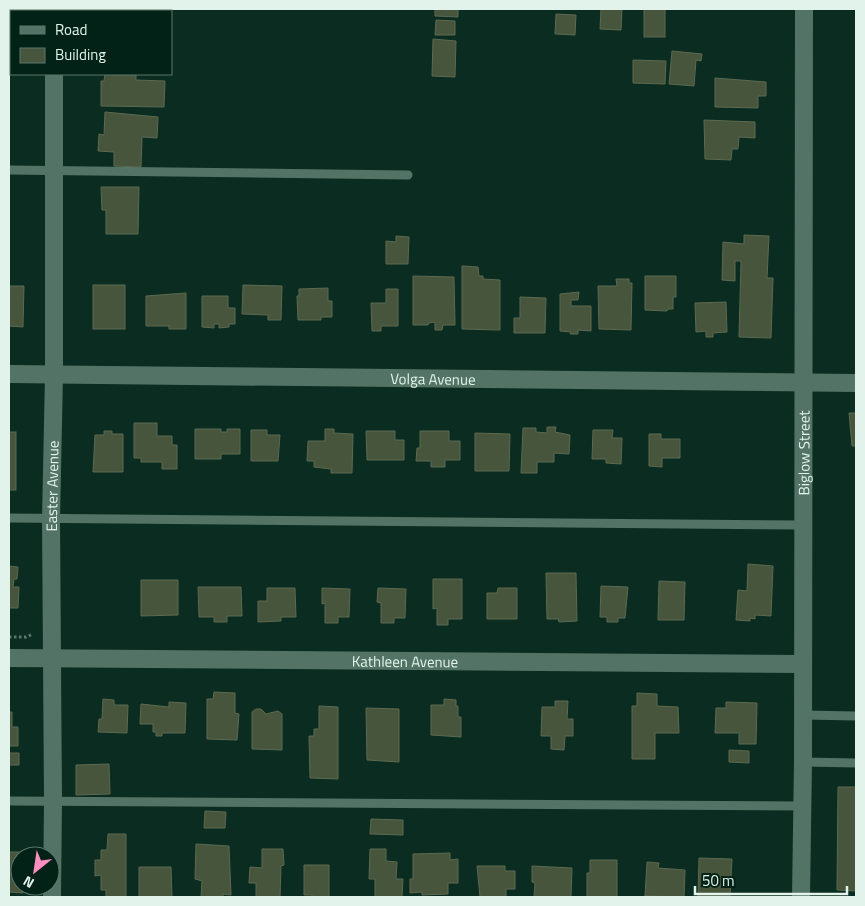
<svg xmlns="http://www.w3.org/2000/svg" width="865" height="906" font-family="'Titillium Web',sans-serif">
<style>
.building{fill:#47553c;stroke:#5c6a50}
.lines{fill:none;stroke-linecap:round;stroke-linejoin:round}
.path{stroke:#5b766c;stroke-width:3;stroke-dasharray:2.5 2.5;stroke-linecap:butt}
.lane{stroke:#527365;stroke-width:9}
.street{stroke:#527365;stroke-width:18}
.labels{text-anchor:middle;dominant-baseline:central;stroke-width:4;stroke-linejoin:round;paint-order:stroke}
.street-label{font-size:15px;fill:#e1f3ea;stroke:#022217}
</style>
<rect width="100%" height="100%" fill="#0b2c20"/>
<g class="building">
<path d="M435,9H458V17L435,16Z"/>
<path d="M601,9H622L621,30L600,29Z"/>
<rect x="644" y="9" width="21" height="28"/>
<path d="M556,14L576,15L575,35L555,34Z"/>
<path d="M436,20L455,21V35H435Z"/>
<path d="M433,39L456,41L455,77L432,76Z"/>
<path d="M672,51L702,54L701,61L696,60L694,86L669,84Z"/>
<path d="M633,60L666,61L665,84L633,83Z"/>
<path d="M105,74H136V80L165,81L164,107L101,106V81H104Z"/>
<path d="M715,78L766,82V96H758V108L715,107Z"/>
<path d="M105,112L158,117L157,138L142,137L141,167L114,166V152L98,151L99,134L104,135Z"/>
<path d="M704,120L755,122V138L739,137L738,149H732L731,160L705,159Z"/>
<path d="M101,187H139L138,234H106V210H102Z"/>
<path d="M744,235L769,236L767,278H773L771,338L739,337L741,261H735V281L722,280L723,242L744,244Z"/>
<path d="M396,236L409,237L408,264H386V241L396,242Z"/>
<path d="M462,266L478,267L479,276H483V279L500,280V330L462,329Z"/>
<path d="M413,276L454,277L455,325H443L442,330H435V322L429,323L428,325H413Z"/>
<path d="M645,276H676V297H673V309H668L667,311L645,310Z"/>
<path d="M616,279H629V283H632L631,330L599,329L598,286H617Z"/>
<rect x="93" y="285" width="32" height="44"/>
<path d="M243,285L282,286L281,320H268V315L242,314Z"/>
<path d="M9,286H24L23,327L9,326Z"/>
<path d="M328,288V301H332V317H321V320H298L297,296H299V289Z"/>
<path d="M386,289H398V326H381V331H372L371,303H386Z"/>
<path d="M579,292L578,300H571V306H591V331L578,330V334H570L571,332L560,331V294Z"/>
<path d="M186,293V329H169V326H146V296Z"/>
<path d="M202,296H228V308H235V324H229V327L219,328V324H214V328L202,327Z"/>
<path d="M520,297L546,298L545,333H514V318H520Z"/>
<path d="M726,302L727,332L713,333V337H706V331L696,332L695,303Z"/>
<path d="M849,413H856V446H852Z"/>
<path d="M134,423H157V436H172V445H177V469H162V462H141V458H134Z"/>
<path d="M547,427H556L555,432L570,435L569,454L554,453V462H537V473H521L523,428H536V432L547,433Z"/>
<path d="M195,429H221V432H227V429H240V454H221V459H195Z"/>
<path d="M325,429H334V433L353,434L352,473H331V469L314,467V461H307L308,441H325Z"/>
<path d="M251,430H267V435H280L278,461H251Z"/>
<path d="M593,430H613L612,438H622L621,464L606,463V459H592Z"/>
<path d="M104,431H112V434H123V472H93L95,435H104Z"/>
<path d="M366,431H395V440H404V460H367Z"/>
<path d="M420,431H449V441H460V460H445V467H431V461H416L417,448H420Z"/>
<rect x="9" y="432" width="7" height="58"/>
<path d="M475,433L510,434L509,471H475Z"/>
<path d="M649,434H661V439H680V458H662V467L649,466Z"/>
<path d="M748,564L773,566L771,616L755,615V619L750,618V621L736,620L738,590L747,591Z"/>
<path d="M9,566L18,567L17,579H14L13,587H19L18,608H9Z"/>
<path d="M546,573H576L577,621L559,622L558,619H547Z"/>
<path d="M433,579H462V619H448V625H437V608L433,609Z"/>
<path d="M141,580H178V615L141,616Z"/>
<path d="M659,581L685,582L684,620H658Z"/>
<path d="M601,586L628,587L625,618H618V622H607V617H600Z"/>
<path d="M198,587H241L242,616H227V622H214V617H199Z"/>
<path d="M267,588H295L296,617H281V621L258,622V601H267Z"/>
<path d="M322,588L350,589L349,617H338V623H325V603L322,604Z"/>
<path d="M378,588L406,589L405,618H394V623H381V603L377,602Z"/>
<path d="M498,588H517V619H487V593H497Z"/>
<path d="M214,692L235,693V713L239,714L237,740L207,739V699H213Z"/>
<path d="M637,693L657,694V706L678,707L679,733H655V759H632V706H637Z"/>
<path d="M103,699L114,700V705H128L127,733L98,732L99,719H102Z"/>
<path d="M444,699L456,700V706H458V717H461V737L431,735V705H444Z"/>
<path d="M555,701H568L567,719H573V736H565L564,750L551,749V736H541L542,707H555Z"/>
<path d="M169,702L186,703L185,733H162V736H156V732H153V724H140L141,704L169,707Z"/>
<path d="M726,702L757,703L756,744H739V733H715L716,708H726Z"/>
<path d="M319,706L338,707V779L310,778L309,736H314V729H319Z"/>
<path d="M366,708L399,709V762L367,760Z"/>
<path d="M256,709H261L266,714L278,711L282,714V750L252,749V712Z"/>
<path d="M9,712H12V727H18V746H9V753H19V765H9Z"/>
<path d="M729,750L749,751V763L729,762Z"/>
<path d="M109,764L110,794L76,795V765Z"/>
<path d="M838,787H856V891L837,890Z"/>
<path d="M205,811L226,812L225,828H204Z"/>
<path d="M371,819L403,820V835L370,834Z"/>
<path d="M108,834H126V897H106V890H101V875L95,876V860H101V850H107Z"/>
<path d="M196,844L229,846L231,895L223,894V897H201L202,881L195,879Z"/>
<path d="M262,849H283L284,865L281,866L280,897H256V883H249L250,867L262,868Z"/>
<path d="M370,849H386V861L397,862L396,879H403L402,897H375V879H369Z"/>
<path d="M9,852H25L24,856H20V886H23V893L9,892Z"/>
<path d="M450,853V860L458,859V883H448V894L422,895V892L410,893V879H413V854Z"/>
<path d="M699,858L732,859L730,897H698Z"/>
<path d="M590,860H617V897H587V873H590Z"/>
<path d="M647,862L659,863L658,868L685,870L684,897L645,896Z"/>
<path d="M304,865H329V897H312V895H304Z"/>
<path d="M477,866H505V871H515V889H506V897H480Z"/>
<path d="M532,866L572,868L571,897H534L535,883L532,882Z"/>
<path d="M139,867H171L172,897H139Z"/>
</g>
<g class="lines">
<path class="path" d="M9,637H26L33,634"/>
<g class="lane">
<path d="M9,170L408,175"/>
<path d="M9,518L803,525"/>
<path d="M803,715L856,716"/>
<path d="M803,762L856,763"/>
<path d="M9,801L802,806"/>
</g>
<g class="street">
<path d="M53,9V11"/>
<path id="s1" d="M9,374L856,383"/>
<path id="s2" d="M9,658L803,664"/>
<path id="s3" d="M52,897L53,800L51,519L54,375V74"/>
<path id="s4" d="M801,897L803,762L804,9"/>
</g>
</g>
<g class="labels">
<g class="street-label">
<text stroke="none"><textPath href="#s1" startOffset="424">Volga Avenue</textPath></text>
<text stroke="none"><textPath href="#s4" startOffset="444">Biglow Street</textPath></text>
<text stroke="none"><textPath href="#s3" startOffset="411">Easter Avenue</textPath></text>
<text stroke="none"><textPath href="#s2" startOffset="396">Kathleen Avenue</textPath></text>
</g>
</g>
<rect width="865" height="906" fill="none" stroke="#e1f3ea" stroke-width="20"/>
<rect x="10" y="10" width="162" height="65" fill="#022217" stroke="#5b766b"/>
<rect x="20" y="26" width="25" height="8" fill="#527365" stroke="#5b766b"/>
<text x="55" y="35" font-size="15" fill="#e1f3ea">Road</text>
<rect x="20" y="48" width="25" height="15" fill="#47553c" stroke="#5b766b"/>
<text x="55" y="60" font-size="15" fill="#e1f3ea">Building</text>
<g transform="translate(35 871) rotate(210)"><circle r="24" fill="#022217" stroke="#5b766b"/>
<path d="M0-4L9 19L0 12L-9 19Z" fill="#fd8ebf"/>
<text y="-8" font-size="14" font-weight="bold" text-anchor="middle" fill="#e1f3ea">N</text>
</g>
<path d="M695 886v8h152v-8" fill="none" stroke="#e1f3ea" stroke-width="2.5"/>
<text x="702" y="886" font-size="15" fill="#e1f3ea" stroke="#022217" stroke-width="4" paint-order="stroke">50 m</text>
</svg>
